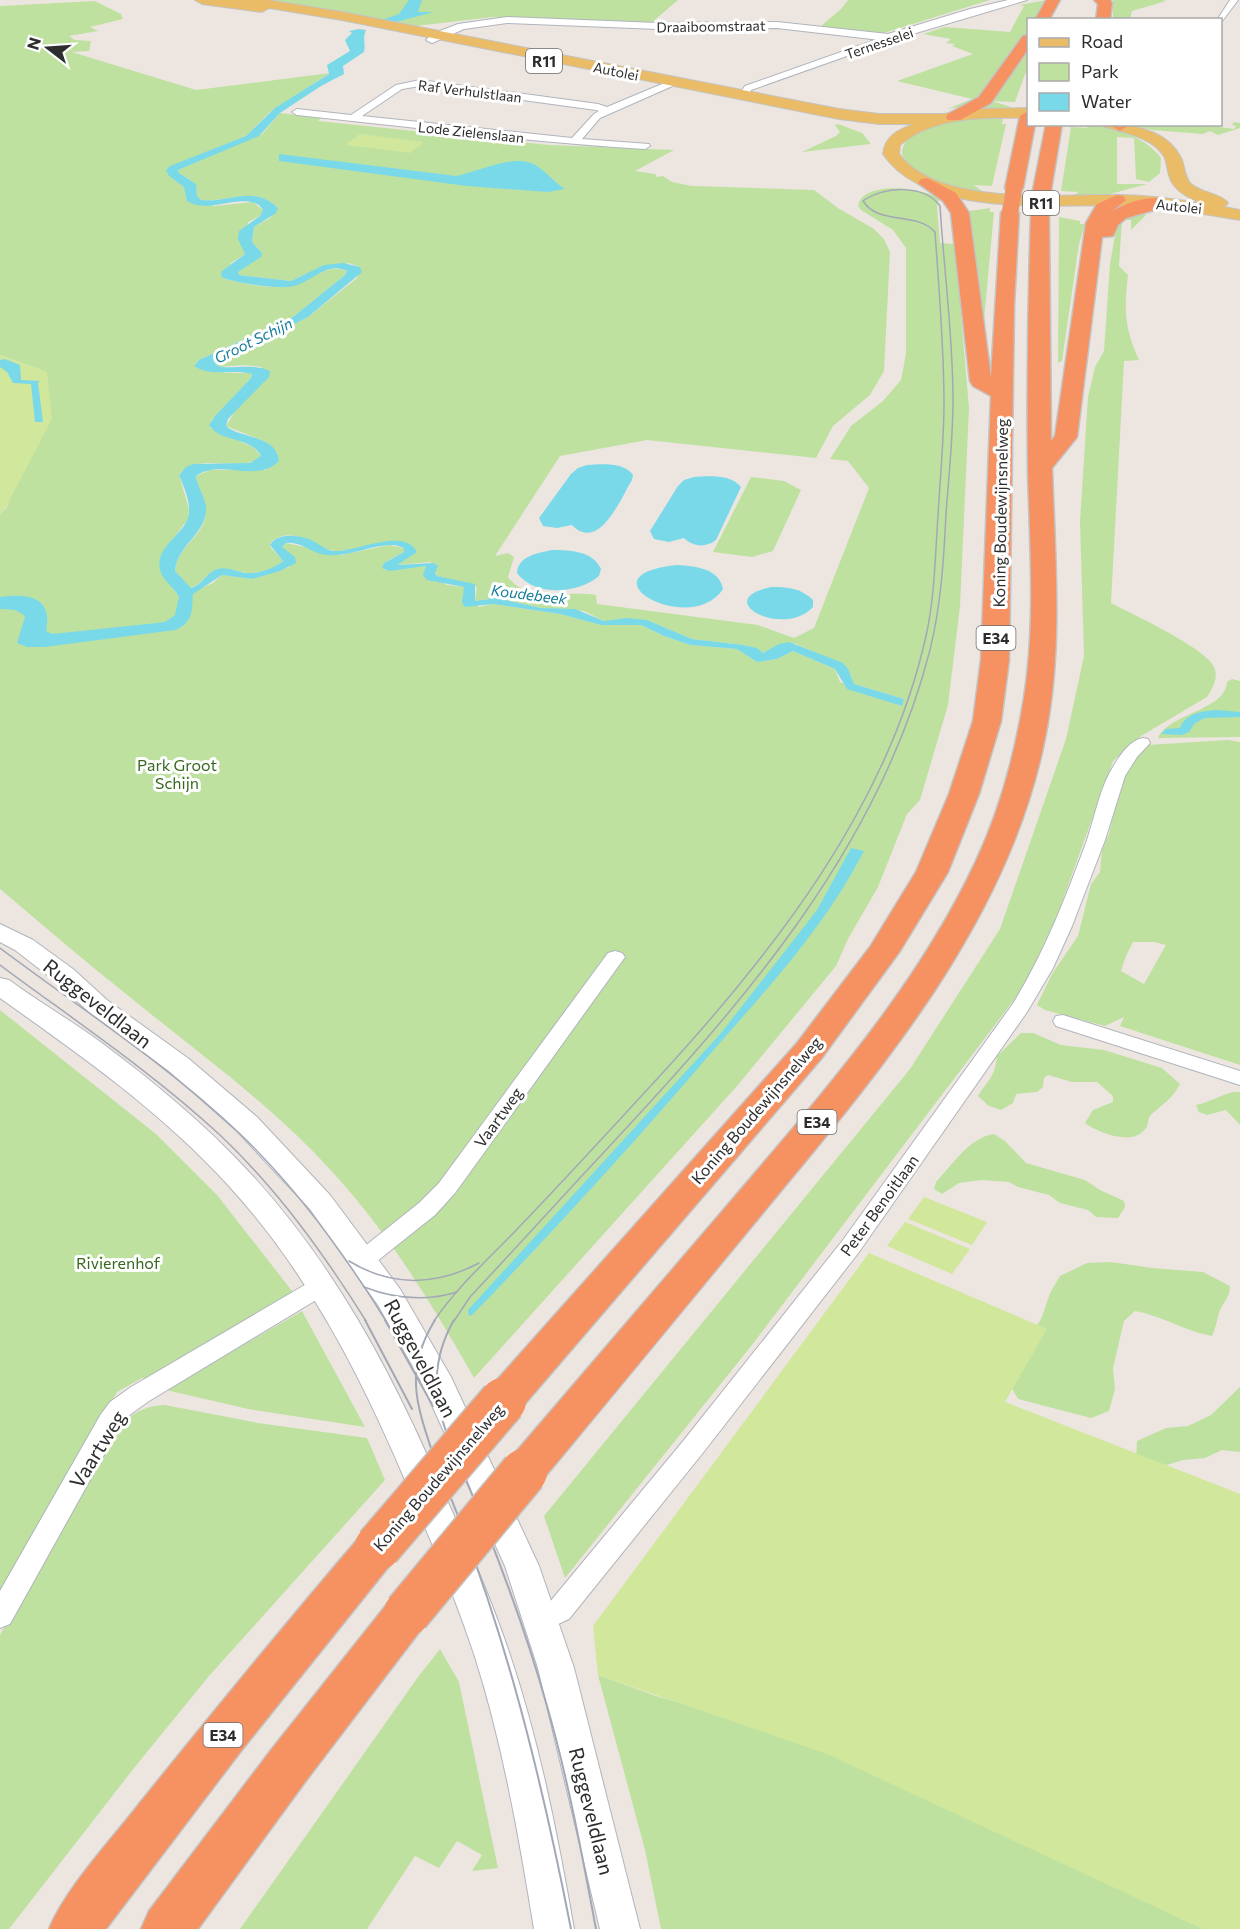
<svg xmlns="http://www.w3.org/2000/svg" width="1240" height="1929" font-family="Commissioner,sans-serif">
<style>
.green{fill:#bee1a0;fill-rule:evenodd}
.pitch{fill:#d0e79c}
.water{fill:#79d9e9}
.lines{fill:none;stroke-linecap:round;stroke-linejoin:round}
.minor-casing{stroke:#b0b4bc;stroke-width:2}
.tertiary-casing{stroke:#b0b4bc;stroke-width:2}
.primary-casing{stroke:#c4c4c4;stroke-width:2}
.motorway-casing{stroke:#c4c4c4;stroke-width:3}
.minor{fill:#fff;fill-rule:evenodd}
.tertiary{fill:#fff;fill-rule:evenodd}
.primary{fill:#eabc68;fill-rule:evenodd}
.motorway{fill:#f69162;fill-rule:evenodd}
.tram-far1{stroke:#a3a8b6;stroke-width:1.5}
.tram{stroke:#a3a8b6;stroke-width:2}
.motorway-bridge-far1-casing{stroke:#c4c4c4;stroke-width:17;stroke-linecap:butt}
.motorway-bridge-casing{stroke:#c4c4c4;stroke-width:49;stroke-linecap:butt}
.motorway-bridge-far1{stroke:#f69162;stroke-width:16}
.motorway-bridge{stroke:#f69162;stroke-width:46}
.labels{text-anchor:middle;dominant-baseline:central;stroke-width:6;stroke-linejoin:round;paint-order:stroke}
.far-street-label{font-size:14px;fill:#2d2d2d;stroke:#fff}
.shield{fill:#fff;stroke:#6c6c6c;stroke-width:1.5}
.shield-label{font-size:15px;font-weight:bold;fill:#2d2d2d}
.far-water-label{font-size:15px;font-style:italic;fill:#157b99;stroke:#fff}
.street-label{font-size:16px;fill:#2d2d2d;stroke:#fff}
.park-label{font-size:16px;fill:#37681f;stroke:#fff}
.near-street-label{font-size:20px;fill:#2d2d2d;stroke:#fff}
</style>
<rect width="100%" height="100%" fill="#ede6e0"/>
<g class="green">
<path d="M263,0H678L650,24L493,17L416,26Z"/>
<path d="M848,0H990L884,33L820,27L841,9Z"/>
<path d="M1047,0L1036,19L1028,20V30L979,98L964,106L947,109L972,99L897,81L973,54L952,46L955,44L946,43L951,39L923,34L945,27L1010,32L1024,6L1019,5Z"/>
<path d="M1113,0H1163L1166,1L1132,11L1130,19L1113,20Z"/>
<path d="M95,1L121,14L123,19L90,27L98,31L69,36L75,40L91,41L89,51L72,52L196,90L330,73L270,112L246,136L168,168L172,178L185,187L187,200L215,206L253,202L263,210L260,216L248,222L245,254L231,263L223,278C237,283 269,288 284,287C305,286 326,261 347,271L345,275L293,317L199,360L195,364L225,373H252L251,378L211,421L210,428L253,447L261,456C247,475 196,450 179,475L189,509L188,519L161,555L160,570L179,597L213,583L222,575L252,579L290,567L282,547L286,543L342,555L389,545L404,548V552L387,561L384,570L426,566L424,573L447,585L464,587V590L479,607L493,604L560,614L601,625H641L664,636L690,645L737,649L757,662L777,659L793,651L835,669L840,682L901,706L904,699L854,684L850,674L820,655L796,644L783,643L763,653L756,648L743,645L692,639L647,620L604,621L584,611L541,608L496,598L475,601L477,587L437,576L431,562L397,565L409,544C382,536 362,551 336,551C318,551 293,522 270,543L271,548L283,560C279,568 259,573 249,573C240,573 231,568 221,569C208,569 204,584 190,588L175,571C177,547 200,539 205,518C208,505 197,489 196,476L210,470H266L278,453L266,442L226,426L262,367L244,365L218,367L216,365L308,317L357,278L360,267L349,263L305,274L291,281L239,275L238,272L262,253L252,242L254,227L270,218L278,208C255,185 229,203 201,200L197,196C197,181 190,180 178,173V170L262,134L280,113L321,118L318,121L549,145L674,150L635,171L655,174L657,177L663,176L672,182L692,186L814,190L838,208L874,229L884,239L890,252L884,371L870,395L833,426L816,458L647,440L560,456L495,556L508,553L514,557L508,577C528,604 568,590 596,595L597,604L758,625L794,638L814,628L869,488L848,461L830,459L851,426L883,401L901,380L906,354V248L893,230L861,210L858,206C862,180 924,187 939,199L937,207L940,243L955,244L969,408L960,606L948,705L920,800L907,814L878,887L848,939L836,966L737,1086L474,1378C434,1307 391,1237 336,1176C274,1106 198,1053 126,994C83,960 42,924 0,889V514L7,507L47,372L0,355V6Z"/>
<path d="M1028,48V66L1015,102L992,101L1011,107L1010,110H975L992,101Z"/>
<path d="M1003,117L1002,124H1006L992,186L974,185L982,191L991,193C974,192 888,174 904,145C916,121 979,118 1003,117Z"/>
<path d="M1234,122L1240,123V128L1218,135L1210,131L1203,134L1152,130L1131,125L1197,124L1234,129L1236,126L1232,125Z"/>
<path d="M838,124L862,133L871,144L802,152L836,136L840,132L835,125Z"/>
<path d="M1083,125C1110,125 1144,135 1161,158L1160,173L1149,182L1136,179L1134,138L1117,137V184H1147L1103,196H1072L1079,192L1061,191L1071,127L1088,128Z"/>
<path d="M990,208V212H994L983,331L979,277L974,262L969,211Z"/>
<path d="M1133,212L1146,215L1131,230V220H1122L1119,266L1128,275C1124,309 1124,328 1139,360L1124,361L1111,603C1132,614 1206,648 1214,667C1219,678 1212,689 1207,697L1141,736L1113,761L1058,913L1026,984L752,1345L565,1578L544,1516L910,1069L1000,929L1066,739L1084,656L1080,521L1088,397L1095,367L1104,351L1110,264L1117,224L1123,216Z"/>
<path d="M1059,217L1080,221V224H1085L1079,244L1062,361L1058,363Z"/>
<path d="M751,477L784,481L801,490L773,551L752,557L713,552Z"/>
<path d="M1232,679L1240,681V737L1158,738C1169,713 1225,711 1227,682Z"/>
<path d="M1228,740L1240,742V1065L1120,1026L1124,1017L1105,1026L1045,1010L1037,1005L1052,974L1078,936L1091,884L1100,872L1102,849L1109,834L1125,767L1147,745ZM1133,942H1154L1166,945L1144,984L1121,971L1126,956Z"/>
<path d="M0,1010L156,1134L217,1195L292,1291L290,1295L156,1381L142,1378L117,1392L0,1596Z"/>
<path d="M1021,1033H1033L1061,1045L1104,1050L1162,1068L1180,1084C1171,1101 1163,1103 1151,1115C1147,1119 1149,1124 1146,1128C1134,1147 1098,1133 1085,1123L1093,1110L1113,1102V1096L1097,1082H1072L1048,1075L1044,1078L1043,1087L1037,1092L1016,1094L1013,1103L1001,1110L989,1106L978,1096C988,1079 995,1078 997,1056Z"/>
<path d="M1234,1092H1240V1125L1226,1110L1207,1115L1199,1112L1196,1105C1208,1103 1220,1095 1234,1092Z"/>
<path d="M994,1134L1005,1141L1026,1163L1085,1180L1100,1190L1124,1201L1125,1207L1118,1218L1096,1217L1088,1210L1060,1203L1049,1195L1018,1187L1009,1182L981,1180L959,1183L942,1194L934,1189L936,1182C952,1165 970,1137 994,1134Z"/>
<path d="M1111,1262L1152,1268L1203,1272L1230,1286C1230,1297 1224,1301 1220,1310C1217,1319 1216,1327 1212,1336C1185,1331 1162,1316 1135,1311L1124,1321L1113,1368L1115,1389L1109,1411L1091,1418L1018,1399L1006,1378L1042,1317L1050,1293L1060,1276L1087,1263Z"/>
<path d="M302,1311L365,1427L248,1409L166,1390Z"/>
<path d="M1240,1387V1452L1222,1450L1205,1458L1183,1460L1154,1469L1136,1462L1137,1441L1166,1428L1188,1426L1211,1415Z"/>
<path d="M165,1405L258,1423L367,1438L385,1480L209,1676L134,1768L9,1929H0V1635L74,1502L116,1431C130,1414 143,1406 165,1405Z"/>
<path d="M440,1649L459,1682L498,1868L472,1871L482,1855L457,1841L439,1868L415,1856L367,1929H240L418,1677Z"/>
<path d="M598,1675L656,1696L797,1736L1203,1929H661L645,1850Z"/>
</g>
<g class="pitch">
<path d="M360,134L424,142L410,153L345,145Z"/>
<path d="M0,355L47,372L52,419L6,507L0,514Z"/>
<path d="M924,1197L987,1222L972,1245L908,1219Z"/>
<path d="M905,1222L970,1249L952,1274L887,1246Z"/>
<path d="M869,1253L1047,1329L1005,1402L1240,1494V1929H1203L827,1754L598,1675L593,1626Z"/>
</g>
<g class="water">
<path d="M409,0H422L418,12H434L396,22L382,20L399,14Z"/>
<path d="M359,29L366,30C362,38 366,44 364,52L343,66L344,74L321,86L280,113L259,136L178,170L179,173L196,184L197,196L201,200C229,203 254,184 278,208L276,213L254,227L252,242L262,253L261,257L238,272L239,275L291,281L324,265L343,263L360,267L362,272L308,317L216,365C226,371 252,362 270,371L269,377L228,419L226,426C241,439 277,435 279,461C257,484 220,458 196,476C197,488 208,500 206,512C203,536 177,546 175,571L191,588C204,584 207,571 218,569C227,566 237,572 247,573C257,574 276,568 283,561L270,545C277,532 301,535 313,541C319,544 326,550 333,551C354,553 404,526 417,552L397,565L434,563L438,566L435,573L437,576L475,584V601L496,598L541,608L575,609L604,621L627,618L647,620L692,639L743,645L757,648L763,653L779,644L789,642L843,663L848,669L854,684L904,699L902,706L847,689L835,669L793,651L777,659L757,662L737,649L690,645L664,636L641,625H601L560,614L493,604L465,607L462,603L464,587L427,580L423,575L426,566L389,571L382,568L384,563L404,552V548L395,545C372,544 350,557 327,555C312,554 301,541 286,543L282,547L295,557L296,563L280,571L252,579L222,575L193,594C192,611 193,623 175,630L45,647H27L17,643L25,617C20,609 9,609 0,609V597C29,593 53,597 46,631L52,634L157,623L165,622L175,615L179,597C174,587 162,580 160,570C154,545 188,534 189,512C190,500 183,485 179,475L186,467L193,464L250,463L261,456C251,436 220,443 209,425L215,416L251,378L252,374C233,368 213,378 194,366L199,360L293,317L345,275L347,271C328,261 311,282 294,286C278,290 238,283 223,278L221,275L222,271L245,254L238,239L239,231L260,216L263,210L259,205C237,193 209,215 187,201L184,187L169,176L166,170L170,166L246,136L275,108L329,74L327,65L350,51L345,40L352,33L349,31Z"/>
<path d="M279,154L456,176C477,172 511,155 531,163C544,168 553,182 565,189L548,192L467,186L279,161Z"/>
<path d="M5,359L20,365L21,380L40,381L38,383L43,422H35L31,384L13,383L7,372L0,367V360Z"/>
<path d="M587,465C602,464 624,462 633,475L632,480C621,498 599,553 572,525L557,528L543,526L539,518L571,474L578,468Z"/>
<path d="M694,477C708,476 731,474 741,487L716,540C706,548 693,547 684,538L669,542L654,539L650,531L678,486L684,480Z"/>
<path d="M552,550C570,550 593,551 601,569L599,576C578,594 535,597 517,573C518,556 538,553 552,550Z"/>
<path d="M677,565C694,566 719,568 723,589C691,638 577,575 677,565Z"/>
<path d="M771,587C787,587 801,588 813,600V607C784,639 709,600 771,587Z"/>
<path d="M1217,710L1240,712V717L1205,718L1195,723L1189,732L1182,735L1161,734L1166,729L1180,728C1186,713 1202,711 1217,710Z"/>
<path d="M851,848L864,851C825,927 767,989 711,1053C634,1143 555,1230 472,1315L469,1316L468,1310L721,1033L817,910Z"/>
</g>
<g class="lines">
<defs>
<g id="minor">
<path d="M1230,0H1238L1220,24V20H1217Z"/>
<path d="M889,35L893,38L892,40L751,90L746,98L738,96L745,86Z"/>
<path d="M674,79L679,82L677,84L600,118L582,139L649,144L650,146L645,149C529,142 412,127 297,115L292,112L297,109L351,115L396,85L420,80L598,104L607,107ZM420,86L596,110L599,111L594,114L572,138L362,116L402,89Z"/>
<path d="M1142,738L1148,739L1150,743L1137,757L1125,776L1105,840L1072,926L1053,968L1027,1012L859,1252L702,1454L569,1619L541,1632L531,1628L527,1620L531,1612L549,1603L684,1440L843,1240L1012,1005C1044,954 1065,899 1086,843C1094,820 1098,796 1109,774C1116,761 1127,742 1142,738Z"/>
<path d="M615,951L622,953L625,957L455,1193L435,1215L371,1266L363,1268L355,1266L352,1260L355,1254L419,1203L439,1183L608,953Z"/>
<path d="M1063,1015L1240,1071V1085L1056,1026L1053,1021L1056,1016Z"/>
<path d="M323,1276L331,1279L335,1285L331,1291L149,1401L128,1416L119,1428L10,1624L0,1628V1591L101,1414L110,1402L131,1387L315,1279Z"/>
</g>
<g id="tertiary">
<path d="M1008,0H1027L889,41L777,28L658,29L507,23L464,29L432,43L426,40L432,34L458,24L507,17L658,23L777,22L888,34L970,9Z"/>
<path d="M0,924L33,940L73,969L107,1000L189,1059L257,1117L330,1195L400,1289L451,1377L539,1566L574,1668L640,1929H600L538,1668L505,1566L420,1379L378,1305L310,1209L237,1131L169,1071L89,1012L55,981L15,950L0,942Z"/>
<path d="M0,978L9,980C39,1002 70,1020 99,1041C153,1081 205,1124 250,1173C333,1263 390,1369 438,1480C464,1538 490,1595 510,1655C540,1744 558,1837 574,1929H534C519,1837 503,1745 475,1657C455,1596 430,1539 405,1480C360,1374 307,1271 228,1185C159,1110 83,1057 0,998Z"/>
</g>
<path id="primary" d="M195,0H268L342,12L839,109L879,114H944L978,109L1028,108V118C986,117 933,116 900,145L899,154C938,207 1059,194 1117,195C1146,195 1175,199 1204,204C1189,198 1173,191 1169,175C1167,169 1167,162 1164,156C1153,138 1124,132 1105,127L1103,124C1131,124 1167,129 1181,158C1185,166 1184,177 1191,184C1201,193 1220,193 1228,203L1224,207L1240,210V220C1204,214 1167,207 1131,206C1060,202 929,221 883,154C885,136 898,130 914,124H879L839,119L342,20L269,8L262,12L202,4Z"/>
<g id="motorway">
<path d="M1046,0H1060L1049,20H1035Z"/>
<path d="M1094,0H1110L1112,3L1110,20H1096L1098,4Z"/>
<path d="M1028,35V49L991,103L960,120H948L946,117L948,114L979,97L1023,36Z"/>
<path d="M1028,111V124H1035L1023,188L1020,192H1008L1005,188L1020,116Z"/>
<path d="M1046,124H1062L1051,190L1048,194H1036L1033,190Z"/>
<path d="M1108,124H1127L1128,126L1120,131Z"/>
<path d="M927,178L956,193L969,213L991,378L1001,213L1004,209H1016L1019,213L1014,305L1009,660L1001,721L979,794L948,872L900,951L821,1059L518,1412L503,1417L488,1412L482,1401L488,1390L797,1043L870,947L916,872L949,794L973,721L981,660L991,396L973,386L970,381L951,213L943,201L918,183L921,179Z"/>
<path d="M1117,195L1123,196L1126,200L1110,213C1123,203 1149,195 1165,199L1168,203L1165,207L1126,218L1118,225L1113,236L1102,237L1077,437L1052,468C1055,564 1064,657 1042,752C1002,930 876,1076 762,1214C688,1304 614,1394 539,1484L524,1489L509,1484L503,1472L509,1460C583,1374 657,1287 731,1201C821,1095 917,988 976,861C1000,810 1015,754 1024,698C1036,623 1030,547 1028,471C1027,386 1028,300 1031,215L1034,211H1046L1049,215L1051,441L1055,436L1086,223L1097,204Z"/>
<path d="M378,1529L394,1534L400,1547L394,1560L241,1751L106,1929H49C66,1888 111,1840 139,1804C212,1713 286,1623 362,1534Z"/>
<path d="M407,1593L423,1599L430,1613L423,1627L305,1782L198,1929H141L149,1911L271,1750L391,1599Z"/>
</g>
</defs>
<use href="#minor" class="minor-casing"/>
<use href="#tertiary" class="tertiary-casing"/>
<use href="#primary" class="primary-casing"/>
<use href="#motorway" class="motorway-casing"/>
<use href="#minor" class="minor"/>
<use href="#tertiary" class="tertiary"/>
<use href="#primary" class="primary"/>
<use href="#motorway" class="motorway"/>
<g class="tram-far1">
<path d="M0,948C80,1008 165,1063 238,1132C296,1187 344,1253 386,1321"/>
<path d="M0,965C74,1020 152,1072 220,1135C278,1190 324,1254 366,1321"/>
<path d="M349,1261C391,1287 436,1286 479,1263"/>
<path d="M364,1287C395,1299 425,1302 457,1292"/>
<path d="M434,1321C458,1285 493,1255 523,1223C568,1176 612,1128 657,1079C773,953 888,807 926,636C935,596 935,556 938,516C940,478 944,441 944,403C944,346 939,289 935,232C916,211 879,226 863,201C883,186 924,184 940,206C944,271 953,335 953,400C953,438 949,475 946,513C944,558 941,605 930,650C879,849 743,1003 606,1150C561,1198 516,1248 470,1297L454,1321"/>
</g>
<g class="tram">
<path d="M365,1320L412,1409"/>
<path d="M385,1320L433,1406"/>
<path d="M435,1320C403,1372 417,1406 435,1460"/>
<path d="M446,1433C485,1522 521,1613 547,1706C568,1779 582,1854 596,1929"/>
<path d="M449,1440C433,1397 431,1360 454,1320"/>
<path d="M432,1452C500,1610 538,1761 571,1929"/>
</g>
<defs>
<g id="motorway-bridge-far1">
<path d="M1010,213L1014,188"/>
<path d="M1040,215L1042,190"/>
</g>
<g id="motorway-bridge">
<path d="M378,1547L503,1401"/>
<path d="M407,1613L524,1472"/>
</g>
</defs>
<use href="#motorway-bridge-far1" class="motorway-bridge-far1-casing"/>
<use href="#motorway-bridge" class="motorway-bridge-casing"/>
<use href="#motorway-bridge-far1" class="motorway-bridge-far1"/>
<use href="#motorway-bridge" class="motorway-bridge"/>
</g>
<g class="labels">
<g class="far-street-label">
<text transform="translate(711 26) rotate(-1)">Draaiboomstraat</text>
<text transform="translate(879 43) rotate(-19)">Ternesselei</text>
<text transform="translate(616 71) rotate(11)">Autolei</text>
<text transform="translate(470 91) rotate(7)">Raf Verhulstlaan</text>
<text transform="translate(471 132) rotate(6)">Lode Zielenslaan</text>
<text transform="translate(1179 206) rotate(6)">Autolei</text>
</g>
<g class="shield">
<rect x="526" y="49" width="36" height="24" rx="4.5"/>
<rect x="1023" y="191" width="36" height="24" rx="4.5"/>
<rect x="976.5" y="626" width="39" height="24" rx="4.5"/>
<rect x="797.5" y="1110" width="39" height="24" rx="4.5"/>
<rect x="203.5" y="1723" width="39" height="24" rx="4.5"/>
</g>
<g class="shield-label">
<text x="544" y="61">R11</text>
<text x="1041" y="203">R11</text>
<text x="996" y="638">E34</text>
<text x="817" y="1122">E34</text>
<text x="223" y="1735">E34</text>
</g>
<g class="far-water-label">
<text transform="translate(253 340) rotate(-26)">Groot Schijn</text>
<text transform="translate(529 594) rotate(7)">Koudebeek</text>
</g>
<g class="street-label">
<text transform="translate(1000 513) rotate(-89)">Koning Boudewijnsnelweg</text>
<text transform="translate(756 1110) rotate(-49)">Koning Boudewijnsnelweg</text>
<text transform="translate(498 1117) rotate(-54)">Vaartweg</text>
<text transform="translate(879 1205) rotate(-54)">Peter Benoitlaan</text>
<text transform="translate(438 1477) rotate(-49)">Koning Boudewijnsnelweg</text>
</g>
<g class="park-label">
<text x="177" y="764">Park Groot<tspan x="177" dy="18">Schijn</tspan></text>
<text x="118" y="1262">Rivierenhof</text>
</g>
<g class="near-street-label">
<text transform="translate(98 1003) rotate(38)">Ruggeveldlaan</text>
<text transform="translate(421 1358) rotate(62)">Ruggeveldlaan</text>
<text transform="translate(97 1449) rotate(-58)">Vaartweg</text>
<text transform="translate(592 1811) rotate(76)">Ruggeveldlaan</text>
</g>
</g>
<rect x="1027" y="18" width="195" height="108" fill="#ffffff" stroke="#ababab" stroke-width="1.5"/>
<rect x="1039" y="38" width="30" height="9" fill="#eabc68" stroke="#ababab" stroke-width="1.5"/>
<text x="1081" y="48" font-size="18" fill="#2d2d2d">Road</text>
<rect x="1039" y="63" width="30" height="18" fill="#bee1a0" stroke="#ababab" stroke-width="1.5"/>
<text x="1081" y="78" font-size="18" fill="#2d2d2d">Park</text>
<rect x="1039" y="93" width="30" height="18" fill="#79d9e9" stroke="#ababab" stroke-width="1.5"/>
<text x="1081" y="108" font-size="18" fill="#2d2d2d">Water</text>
<g transform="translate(48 48) rotate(287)" stroke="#ffffff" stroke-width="4.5" paint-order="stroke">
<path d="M0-4.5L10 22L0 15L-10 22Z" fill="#2d2d2d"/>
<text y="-9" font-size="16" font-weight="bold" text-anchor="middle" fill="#2d2d2d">N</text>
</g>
</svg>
